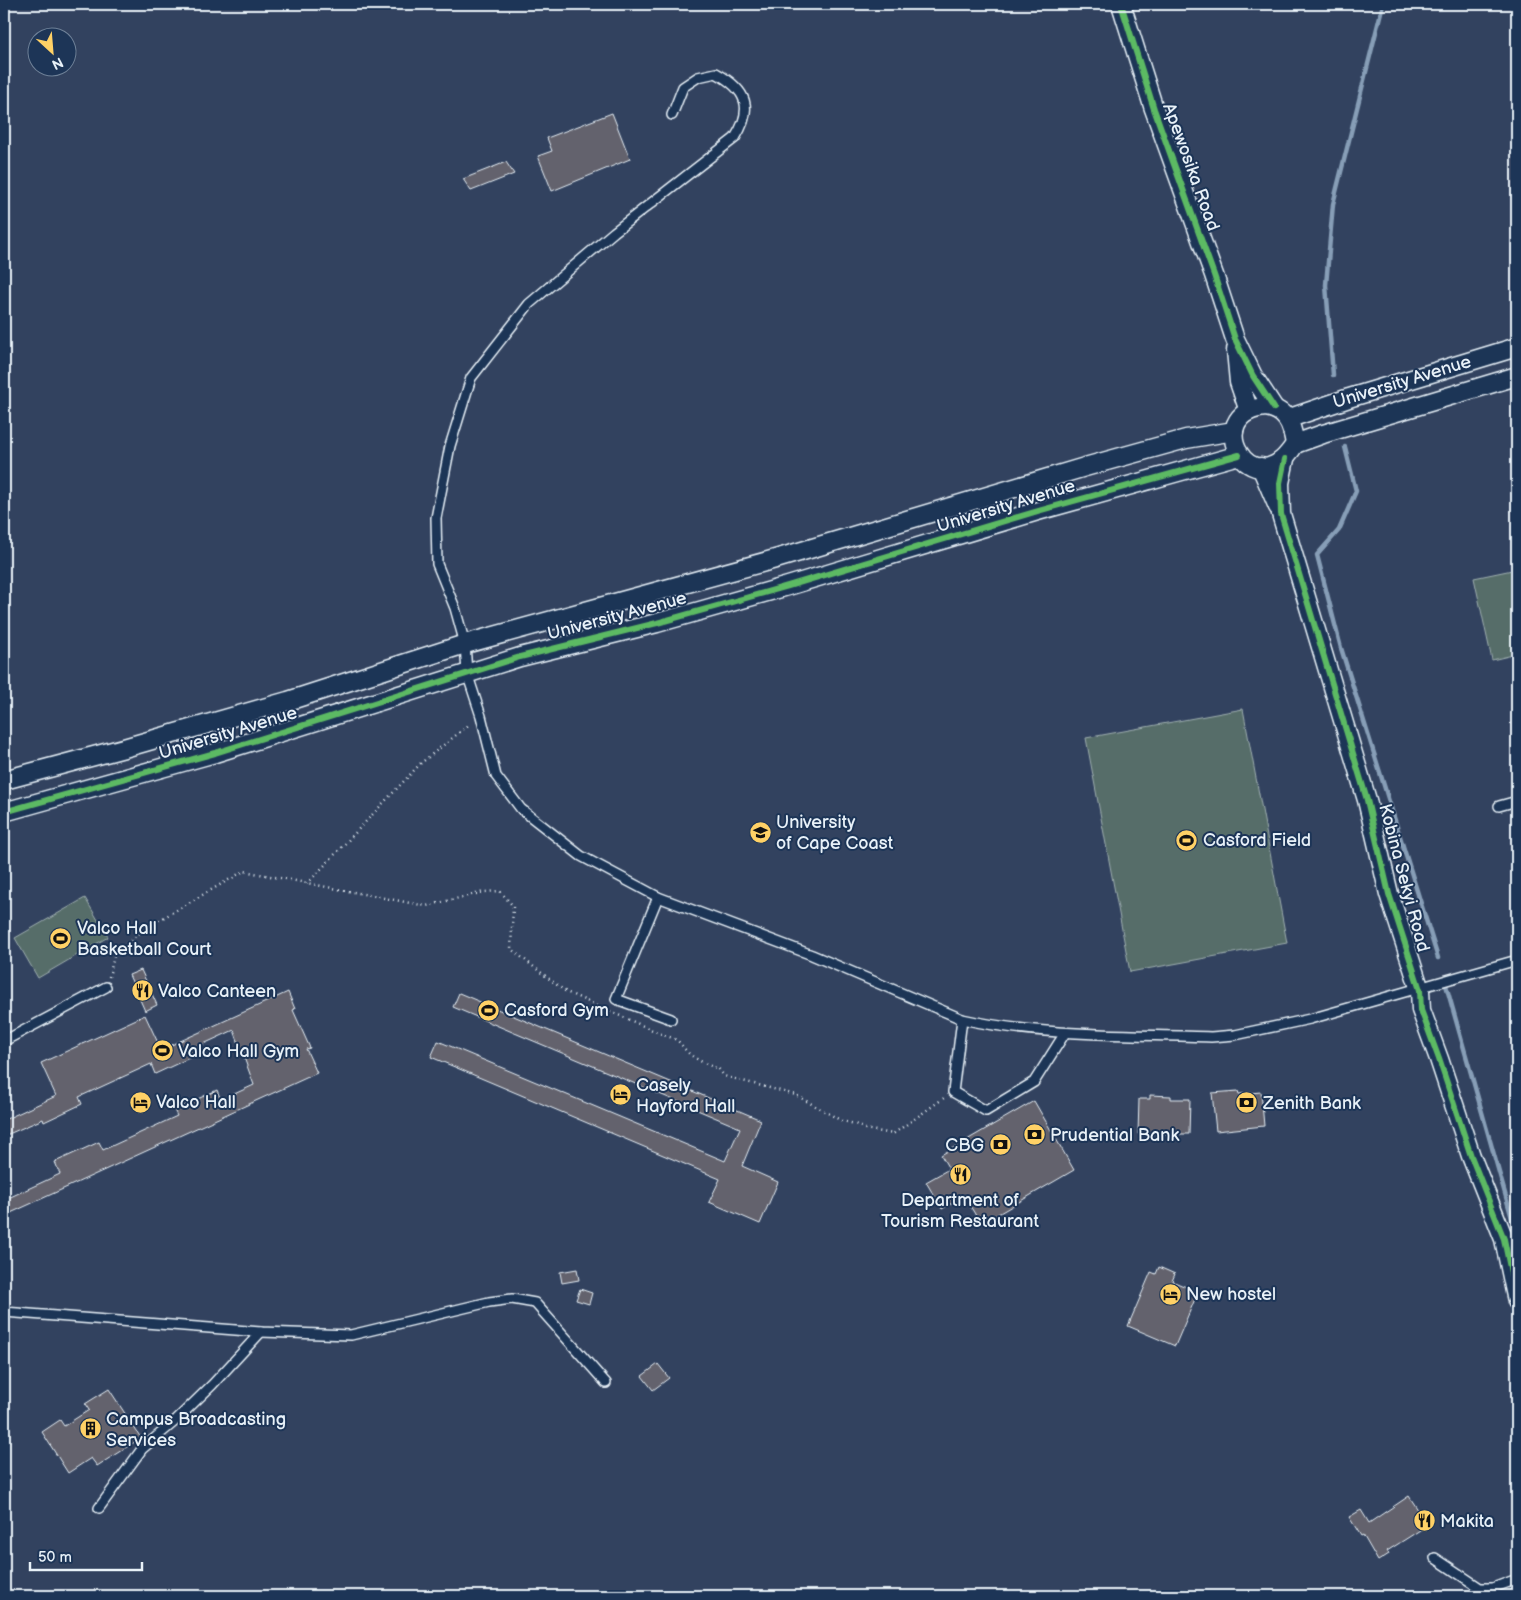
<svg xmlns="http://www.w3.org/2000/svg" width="1521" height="1600" font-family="'Balsamiq Sans',sans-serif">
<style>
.built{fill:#32425e;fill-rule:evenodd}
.green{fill:#566d69;stroke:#9fafb0}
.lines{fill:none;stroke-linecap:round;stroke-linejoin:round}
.stream{stroke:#879eb7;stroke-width:4.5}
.building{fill:#63626d;stroke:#e8f1f8}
.lane-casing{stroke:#e8f1f8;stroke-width:12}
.street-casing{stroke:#e8f1f8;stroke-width:21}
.path{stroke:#e8f1f8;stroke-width:2.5;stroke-dasharray:1 4;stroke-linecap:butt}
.lane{stroke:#1d3557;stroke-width:9}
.street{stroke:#1d3557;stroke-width:18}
.cycleway-casing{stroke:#1d3557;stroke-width:9}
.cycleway{stroke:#5cba63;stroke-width:6}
.labels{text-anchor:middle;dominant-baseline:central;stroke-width:4;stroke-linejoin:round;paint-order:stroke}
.street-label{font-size:18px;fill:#e8f1f8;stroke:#1d3557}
.poi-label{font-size:18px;fill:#e8f1f8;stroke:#1d3557;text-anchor:start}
</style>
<rect width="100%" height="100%" fill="#1d3557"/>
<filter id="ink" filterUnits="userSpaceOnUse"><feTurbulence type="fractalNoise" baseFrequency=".02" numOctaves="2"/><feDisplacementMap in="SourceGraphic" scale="10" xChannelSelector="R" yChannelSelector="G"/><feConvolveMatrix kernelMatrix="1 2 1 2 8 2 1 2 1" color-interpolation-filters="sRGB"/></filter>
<g filter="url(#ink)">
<path class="built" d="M4,4H1517V1596H4ZM38,38H68V68H38Z"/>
<g class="green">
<path d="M1517,569V654L1492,660L1474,578Z"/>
<path d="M1243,709L1287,943L1130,972L1086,738Z"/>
<path d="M85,898L108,937L38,978L15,938Z"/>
</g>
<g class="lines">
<g class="stream">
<path d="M1333,375L1326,285L1333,204L1383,4"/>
<path d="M1345,447L1356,491L1339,530L1317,555L1341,648L1438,958"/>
<path d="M1446,985L1517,1236"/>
</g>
</g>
<g class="building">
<path d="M612,113L630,159L552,191L538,156L552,151L547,138Z"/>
<path d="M506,162L514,174L471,191L463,179Z"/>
<path d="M141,970L157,1005L145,1011L129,975Z"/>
<path d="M288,992L295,1009L293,1010L310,1048L306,1049L317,1073L4,1216V1200L60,1174L55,1162L99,1142L103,1150L177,1116L174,1110L217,1090L221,1100L254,1085L234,1030L197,1047L200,1053L155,1074L151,1064L79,1097L82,1104L44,1122L43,1119L4,1136V1120L56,1096L41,1063L145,1015L159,1045L163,1043L165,1048Z"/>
<path d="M459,993L761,1120L742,1166L778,1182L760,1224L709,1202L720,1179L431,1057L438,1041L725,1161L740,1128L453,1007Z"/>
<path d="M1238,1091L1239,1094L1261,1092L1264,1126L1216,1131L1212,1093Z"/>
<path d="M1150,1095L1171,1096V1099H1190L1189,1134H1138L1139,1099H1150Z"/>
<path d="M1034,1101L1074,1170L981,1224L964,1196L942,1209L926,1182L949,1169L941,1155Z"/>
<path d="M1159,1267L1175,1274L1172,1281L1198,1292L1175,1346L1128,1326L1151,1272L1156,1274Z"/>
<path d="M577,1269L579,1280L562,1283L560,1272Z"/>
<path d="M580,1289L592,1293L589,1304L576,1300Z"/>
<path d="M658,1364L669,1378L653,1390L642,1376Z"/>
<path d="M109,1389L141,1438L97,1466L91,1458L68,1473L42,1432L60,1420L64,1426L89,1410L85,1404Z"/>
<path d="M1409,1496L1428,1525L1387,1551L1389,1554L1378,1561L1363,1535L1361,1536L1349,1517L1361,1510L1369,1523Z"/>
</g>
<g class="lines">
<defs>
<g id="lane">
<path d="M672,115L683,87L698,77L716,73C747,90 754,108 735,138L614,232L529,304L471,378L450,446L436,518L437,564L455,608L465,644L467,673L481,716L496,776L521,809L581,856L658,897L812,955L962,1019C1043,1037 1128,1034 1211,1037L1235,1035L1310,1019L1517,960"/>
<path d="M1499,806L1517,801"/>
<path d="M658,897L616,999L671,1019"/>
<path d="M962,1019L953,1092L986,1111L1034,1082L1065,1033"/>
<path d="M4,1041L106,987"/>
<path d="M4,1312L261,1332L351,1335L489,1302L512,1299L535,1303L606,1383"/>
<path d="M99,1508L142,1449L174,1422L212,1385L261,1332"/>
<path d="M1435,1558L1480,1588H1493L1517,1579"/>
</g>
<g id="street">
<path d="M1121,4L1154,109L1214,275L1235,339L1253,376L1274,408"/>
<path d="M1236,350L1239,382L1249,411"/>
<path d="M1266,407C1287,410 1292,425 1295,444C1252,513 1198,412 1266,407Z"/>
<path d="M1287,419L1349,398L1517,347"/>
<path d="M1295,444L1323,434L1517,376"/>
<path d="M1285,459L1280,483L1281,514L1367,800L1389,894L1420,990L1421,1010L1439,1059L1471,1156L1504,1239L1517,1301"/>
<path d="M1261,467L1278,507"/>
<path d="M4,780L124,748L288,701L465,644L779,558L1085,467L1186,439L1234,431"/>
<path d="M4,812L215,753L520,657L657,623L788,586L1038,511L1239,455"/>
</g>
</defs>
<use href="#lane" class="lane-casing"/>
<use href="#street" class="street-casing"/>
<g class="path">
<path d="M307,884L421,763L470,724"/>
<path d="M109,977L115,952L149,926L244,871L426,906L484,892L500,891L513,906L511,949L566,992L666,1036C683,1040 680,1047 692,1056C696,1059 713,1068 718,1068L724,1076L796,1095L842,1121L855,1124L865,1129L893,1134L944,1098"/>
</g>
<use href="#lane" class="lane"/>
<use href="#street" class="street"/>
<defs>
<g id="cycleway">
<path d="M1121,4L1154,109L1214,275L1235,339L1253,376L1274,408"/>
<path d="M1285,459L1280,483L1281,514L1367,800L1389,894L1420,990L1421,1010L1439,1059L1471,1156L1504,1239L1517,1301"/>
<path d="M4,812L215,753L520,657L657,623L788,586L1038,511L1239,455"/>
</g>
</defs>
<use href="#cycleway" class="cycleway-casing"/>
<use href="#cycleway" class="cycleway"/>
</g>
</g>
<defs>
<symbol id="university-disc" viewBox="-11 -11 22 22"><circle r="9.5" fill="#ffd166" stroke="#1d3557"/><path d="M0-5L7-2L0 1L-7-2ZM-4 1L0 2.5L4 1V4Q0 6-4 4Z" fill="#111"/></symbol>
<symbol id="stadium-disc" viewBox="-11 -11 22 22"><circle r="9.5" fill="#ffd166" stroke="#1d3557"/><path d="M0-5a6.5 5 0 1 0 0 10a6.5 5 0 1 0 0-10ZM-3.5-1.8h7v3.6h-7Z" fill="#111"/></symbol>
<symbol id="restaurant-disc" viewBox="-11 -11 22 22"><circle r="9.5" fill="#ffd166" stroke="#1d3557"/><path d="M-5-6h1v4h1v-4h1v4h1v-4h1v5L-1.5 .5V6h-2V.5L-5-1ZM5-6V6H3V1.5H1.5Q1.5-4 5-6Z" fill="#111"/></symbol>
<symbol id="hotel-disc" viewBox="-11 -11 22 22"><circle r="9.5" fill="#ffd166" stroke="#1d3557"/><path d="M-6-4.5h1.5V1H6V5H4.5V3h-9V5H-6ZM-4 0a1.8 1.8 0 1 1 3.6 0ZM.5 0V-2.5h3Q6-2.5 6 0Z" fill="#111"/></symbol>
<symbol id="bank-disc" viewBox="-11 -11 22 22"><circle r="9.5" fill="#ffd166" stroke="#1d3557"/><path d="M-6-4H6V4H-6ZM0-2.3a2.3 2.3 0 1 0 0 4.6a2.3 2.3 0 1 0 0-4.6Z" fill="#111"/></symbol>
<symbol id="building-disc" viewBox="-11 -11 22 22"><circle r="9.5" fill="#ffd166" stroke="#1d3557"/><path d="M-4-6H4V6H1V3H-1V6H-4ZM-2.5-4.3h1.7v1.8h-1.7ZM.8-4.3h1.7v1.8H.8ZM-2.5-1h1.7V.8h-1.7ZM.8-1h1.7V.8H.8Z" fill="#111"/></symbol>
</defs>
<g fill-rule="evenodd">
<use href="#university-disc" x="748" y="820" width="25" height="25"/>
<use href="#stadium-disc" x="1174" y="828" width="25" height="25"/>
<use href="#stadium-disc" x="48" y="926" width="25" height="25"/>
<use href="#restaurant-disc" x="130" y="978" width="25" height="25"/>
<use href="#stadium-disc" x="476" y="998" width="25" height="25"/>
<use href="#stadium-disc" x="150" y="1038" width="25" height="25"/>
<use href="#hotel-disc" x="608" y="1082" width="25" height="25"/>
<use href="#hotel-disc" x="128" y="1090" width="25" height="25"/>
<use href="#bank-disc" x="1234" y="1090" width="25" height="25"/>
<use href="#bank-disc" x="1022" y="1122" width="25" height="25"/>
<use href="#bank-disc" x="988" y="1132" width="25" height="25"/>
<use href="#restaurant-disc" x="948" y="1162" width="25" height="25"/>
<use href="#hotel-disc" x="1158" y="1282" width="25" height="25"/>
<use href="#building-disc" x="78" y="1416" width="25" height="25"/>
<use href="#restaurant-disc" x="1412" y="1508" width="25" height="25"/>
</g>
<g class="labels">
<g class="street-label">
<text transform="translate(1191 167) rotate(70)">Apewosika Road</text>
<text transform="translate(1402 382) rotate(-17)">University Avenue</text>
<text transform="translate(1006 506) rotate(-17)">University Avenue</text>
<text transform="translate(617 616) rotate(-15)">University Avenue</text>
<text transform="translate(228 733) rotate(-17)">University Avenue</text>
<text transform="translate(1404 878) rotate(75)">Kobina Sekyi Road</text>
</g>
<g class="poi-label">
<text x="776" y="822">University<tspan x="776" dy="21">of Cape Coast</tspan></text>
<text x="1203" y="840">Casford Field</text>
<text x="77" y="928">Valco Hall<tspan x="77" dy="21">Basketball Court</tspan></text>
<text x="158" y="991">Valco Canteen</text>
<text x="504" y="1010">Casford Gym</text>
<text x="178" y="1051">Valco Hall Gym</text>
<text x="636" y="1085">Casely<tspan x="636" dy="21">Hayford Hall</tspan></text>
<text x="156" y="1102">Valco Hall</text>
<text x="1263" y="1103">Zenith Bank</text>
<text x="1050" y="1135">Prudential Bank</text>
<text x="984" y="1145" text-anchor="end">CBG</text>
<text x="960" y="1200" text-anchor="middle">Department of<tspan x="960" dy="21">Tourism Restaurant</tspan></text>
<text x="1186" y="1294">New hostel</text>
<text x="106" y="1419">Campus Broadcasting<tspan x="106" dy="21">Services</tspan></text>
<text x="1440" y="1521">Makita</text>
</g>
</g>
<rect width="1521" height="1600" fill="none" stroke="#1d3557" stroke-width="20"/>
<rect x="10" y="10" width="1501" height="1580" fill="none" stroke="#e8f1f8" stroke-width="2" filter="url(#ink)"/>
<g transform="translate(52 52) rotate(154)"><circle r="24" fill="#1d3557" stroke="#6e8097"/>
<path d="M0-4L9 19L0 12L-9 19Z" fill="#ffd166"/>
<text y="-8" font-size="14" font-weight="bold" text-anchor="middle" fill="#e8f1f8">N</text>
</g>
<path d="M30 1562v8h112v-8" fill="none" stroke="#e8f1f8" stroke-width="2.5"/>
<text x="38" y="1562" font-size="15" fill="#e8f1f8" stroke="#1d3557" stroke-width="4" paint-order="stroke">50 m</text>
</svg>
